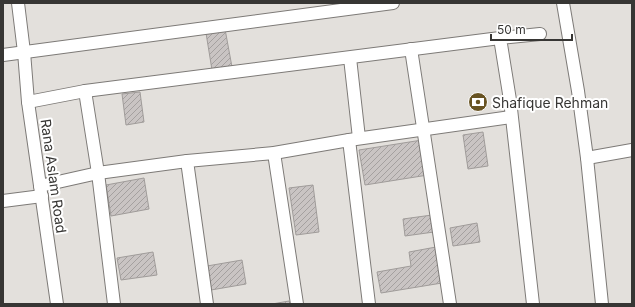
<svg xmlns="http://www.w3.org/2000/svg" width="635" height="307" font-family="Inter,sans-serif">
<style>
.building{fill:url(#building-hatch);stroke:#a09c9a}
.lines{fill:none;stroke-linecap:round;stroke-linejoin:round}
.minor-casing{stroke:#7d7a77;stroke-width:14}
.minor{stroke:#fff;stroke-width:12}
.labels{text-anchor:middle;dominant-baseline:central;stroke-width:4;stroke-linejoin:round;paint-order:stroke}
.poi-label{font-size:14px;fill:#373634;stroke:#fff;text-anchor:start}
.street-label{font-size:14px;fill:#373634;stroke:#fff}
</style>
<defs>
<pattern id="building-hatch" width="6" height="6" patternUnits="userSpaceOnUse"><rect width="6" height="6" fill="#c9c4c3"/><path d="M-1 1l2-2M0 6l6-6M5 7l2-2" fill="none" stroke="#a4a09f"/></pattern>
</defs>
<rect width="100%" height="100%" fill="#e3e0dc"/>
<g class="building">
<path d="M225,29L232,67L212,70L206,33Z"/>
<path d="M140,92L144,122L126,125L122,94Z"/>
<path d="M483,132L488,166L468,169L463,135Z"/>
<path d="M422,140L428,175L365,185L359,150Z"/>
<path d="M144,178L149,209L111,216L106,185Z"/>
<path d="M313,185L319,232L296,235L289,188Z"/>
<path d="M432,215L434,232L405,236L403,219Z"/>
<path d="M477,223L480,242L453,246L450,228Z"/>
<path d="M436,247L442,283L381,293L377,272L411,266L409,252Z"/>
<path d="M153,252L157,275L121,280L117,258Z"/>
<path d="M242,260L246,284L211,290L207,266Z"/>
<path d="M289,301L290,304H272Z"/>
</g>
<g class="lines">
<defs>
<g id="minor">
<path d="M18,3L24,52L28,102L57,304"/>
<path d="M563,3L578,91L587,158L602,304"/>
<path d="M411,49L450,304"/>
<path d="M3,55L393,3"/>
<path d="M350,58L359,138"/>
<path d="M85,91L98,173L114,304"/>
<path d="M28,102L85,91L500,38"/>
<path d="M349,140L369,304"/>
<path d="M274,153L297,304"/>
<path d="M587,158L632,150"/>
<path d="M187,161L207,304"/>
<path d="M40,186L98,173L187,161L274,153L349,140L511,117"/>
<path d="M3,201L42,196"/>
<path d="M533,304L510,100L500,38L540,34"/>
</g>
</defs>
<use href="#minor" class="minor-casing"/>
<use href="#minor" class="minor"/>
</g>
<defs>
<symbol id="bank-disc" viewBox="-11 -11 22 22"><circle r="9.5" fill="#685322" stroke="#fff"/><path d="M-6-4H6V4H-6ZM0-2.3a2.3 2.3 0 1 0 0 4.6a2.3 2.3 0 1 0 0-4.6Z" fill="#fff"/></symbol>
</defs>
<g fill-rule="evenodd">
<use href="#bank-disc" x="467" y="91" width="22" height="22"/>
</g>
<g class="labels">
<g class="poi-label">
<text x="492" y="102">Shafique Rehman</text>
</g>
<g class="street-label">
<text transform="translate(54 176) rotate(82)">Rana Aslam Road</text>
</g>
</g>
<rect width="635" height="307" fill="none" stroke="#373634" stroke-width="8"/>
<path d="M491 34v6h81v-6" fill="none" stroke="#373634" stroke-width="2"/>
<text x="497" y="34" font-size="12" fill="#373634" stroke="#ffffff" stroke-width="3" paint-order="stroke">50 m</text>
</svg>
